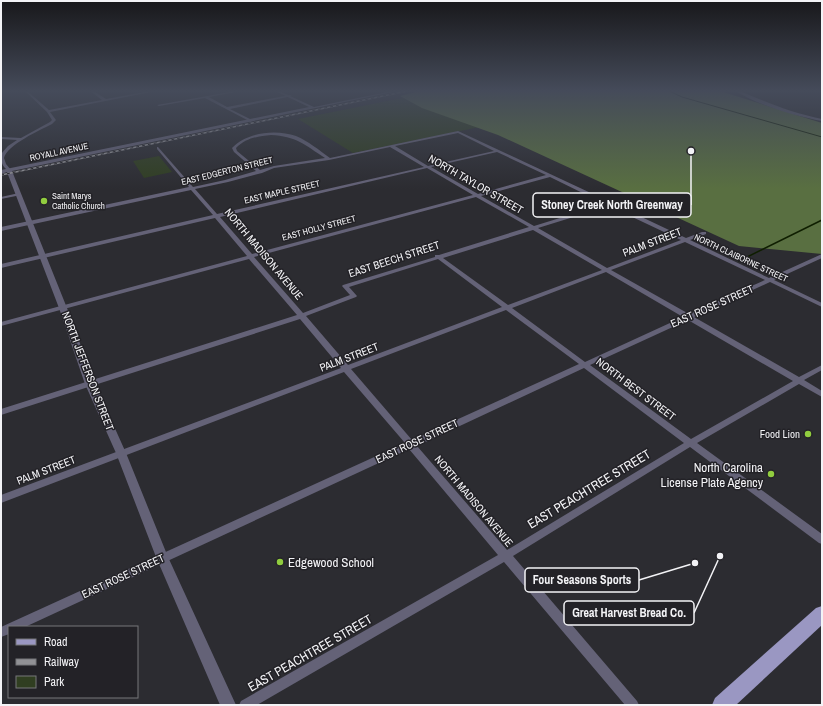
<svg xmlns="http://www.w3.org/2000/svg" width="823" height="706" font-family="'Archivo Narrow',sans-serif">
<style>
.green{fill:#303e21}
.forest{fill:#596f41}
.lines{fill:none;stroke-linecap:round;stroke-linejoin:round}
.stream-far1{stroke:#0f1e00;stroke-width:1}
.stream{stroke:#0f1e00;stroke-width:1.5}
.minor{fill:#646277;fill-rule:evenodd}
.tertiary{fill:#646277;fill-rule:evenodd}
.primary{fill:#9a97c2;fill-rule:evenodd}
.rail-casing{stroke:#919195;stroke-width:1.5}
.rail{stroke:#232227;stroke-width:1;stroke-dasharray:3;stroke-linecap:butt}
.poi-dot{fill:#91cd3f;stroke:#232227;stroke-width:1.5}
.labels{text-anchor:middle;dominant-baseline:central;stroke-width:3;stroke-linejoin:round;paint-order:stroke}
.far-street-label{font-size:9px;fill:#f3f3f6;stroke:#232227}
.far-poi-label{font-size:9px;fill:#f3f3f6;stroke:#232227;text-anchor:start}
.street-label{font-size:11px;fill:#f3f3f6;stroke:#232227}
.poi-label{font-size:11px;fill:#f3f3f6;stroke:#232227;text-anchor:end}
.near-poi-label{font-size:13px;fill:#f3f3f6;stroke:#232227;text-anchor:end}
.near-street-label{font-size:13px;fill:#f3f3f6;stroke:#232227}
.leader{fill:none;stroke:#f3f3f6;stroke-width:1.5}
.callout-dot{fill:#f3f3f6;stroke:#232227;stroke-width:1.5}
.callout{fill:#232227;stroke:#f3f3f6;stroke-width:1.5}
.callout-label{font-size:12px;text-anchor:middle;font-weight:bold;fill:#f3f3f6}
</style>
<rect width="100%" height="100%" fill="#2c2c31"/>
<g class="green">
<path d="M432,92L504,122L353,153L298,119Z"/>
<path d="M159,156L172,172L144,178L133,161Z"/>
</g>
<path class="forest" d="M424,90H717L822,123V254L739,246L498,135L422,108L400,96Z"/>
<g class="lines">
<path class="stream-far1" d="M667,90L682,97L822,137"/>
<path class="stream" d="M739,261L822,220"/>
<g class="minor">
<path d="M24,90H26L49,110L102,100L89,90H92L106,99L156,90H161L50,112L56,120L52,124C40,130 7,145 4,158L6,164L11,170L9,171C2,167 1,162 1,154L8,146L17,140L1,139V137L21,138L50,122L52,120L47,112Z"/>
<path d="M241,90H246L209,97L227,107L290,95L292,96L230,109L252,120L251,122L205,98L159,106L157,105Z"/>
<path d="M734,90H738C765,102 792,113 822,119V121C795,116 757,105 734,90Z"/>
<path d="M458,131L610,202L638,195V197L614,204L686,238L702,232H706V234L690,240L769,278L822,254V258L774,280L822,303V307L770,282L694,317L799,377L822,365V370L804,380L822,391V397L799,384L697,443L822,534V544L819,543L690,447L513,556L637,701L639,705H625L504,562L257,705H239L241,701L498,555L409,449L25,627H9V634L1,637V627L405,443L344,372L1,503V495L341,368L300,319L1,415V409L297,315L249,259L1,326V322L247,256L215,218L1,268V264L213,215L191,190L1,231V227L189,187L157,149V147H158L193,187L225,180L256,171L234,152L232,148C247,132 276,129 296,136C308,141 319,150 330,158ZM458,133L494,151L428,166L395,146ZM271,135C296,136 305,145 325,158L274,166L260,170L237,151L236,148C246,138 258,136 271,135ZM390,147L424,167L217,214L195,189L228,182L262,173L274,168L329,160ZM497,152L546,175L478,194L431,167ZM427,168L473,195L252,254L220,217ZM550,177L605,204L534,226L481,196ZM476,197L529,227L439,255H435V257L343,285L342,286L350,295L303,313L254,257ZM609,206L681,240L607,268L538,228ZM533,230L602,270L508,305L443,258ZM685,242L765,280L689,314L611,270ZM438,259L502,307L348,365L306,316L356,297L357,296L349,287ZM606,272L683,317L585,362L512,308ZM506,310L579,364L412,440L351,369ZM688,320L793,381L691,439L590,365ZM584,368L684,443L507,550L417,446Z"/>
<path d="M19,193L21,194V195L1,199V197Z"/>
</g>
<path class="tertiary" d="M273,90H277L314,107L397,90H403L12,171L67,308L95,384L126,453L168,557L236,705H220L156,557L116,453L85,384L59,308L7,172L1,174V170L309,107Z"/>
<path class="primary" d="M822,606V625L736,705H712L715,698L816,608Z"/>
<defs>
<path id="rail" d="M1,175L412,90"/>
</defs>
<use href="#rail" class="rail-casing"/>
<use href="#rail" class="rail"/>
</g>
<linearGradient id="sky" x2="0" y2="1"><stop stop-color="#18181b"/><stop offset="0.48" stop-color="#454b5a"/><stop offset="1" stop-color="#454b5a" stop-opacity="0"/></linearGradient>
<rect width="823" height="189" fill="url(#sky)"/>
<g class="poi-dot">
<circle cx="44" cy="201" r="4"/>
<circle cx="808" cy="434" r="4"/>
<circle cx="771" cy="474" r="4"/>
<circle cx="280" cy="562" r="4"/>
</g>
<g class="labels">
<g class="far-street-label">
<text transform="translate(59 152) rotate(-12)">ROYALL AVENUE</text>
<text transform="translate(227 171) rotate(-14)">EAST EDGERTON STREET</text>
<text transform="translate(282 192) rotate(-13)">EAST MAPLE STREET</text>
<text transform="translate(319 228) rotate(-15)">EAST HOLLY STREET</text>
<text transform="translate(741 258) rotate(25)">NORTH CLAIBORNE STREET</text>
</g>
<g class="far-poi-label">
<text x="52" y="196">Saint Marys<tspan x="52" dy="10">Catholic Church</tspan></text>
</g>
<g class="street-label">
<text transform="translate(476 184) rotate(30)">NORTH TAYLOR STREET</text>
<text transform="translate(652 242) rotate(-21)">PALM STREET</text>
<text transform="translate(264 254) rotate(50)">NORTH MADISON AVENUE</text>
<text transform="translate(394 259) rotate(-18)">EAST BEECH STREET</text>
<text transform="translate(712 306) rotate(-24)">EAST ROSE STREET</text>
<text transform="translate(349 357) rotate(-21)">PALM STREET</text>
<text transform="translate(88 371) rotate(69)">NORTH JEFFERSON STREET</text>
<text transform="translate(636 389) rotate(37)">NORTH BEST STREET</text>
<text transform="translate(417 441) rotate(-25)">EAST ROSE STREET</text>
<text transform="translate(46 470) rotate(-21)">PALM STREET</text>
<text transform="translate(474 501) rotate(50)">NORTH MADISON AVENUE</text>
<text transform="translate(123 576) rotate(-25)">EAST ROSE STREET</text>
</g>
<g class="poi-label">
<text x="800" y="434">Food Lion</text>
</g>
<g class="near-poi-label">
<text x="763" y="467">North Carolina<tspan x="763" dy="15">License Plate Agency</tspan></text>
<text x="288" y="562" text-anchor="start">Edgewood School</text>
</g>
<g class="near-street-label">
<text transform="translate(589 489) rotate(-31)">EAST PEACHTREE STREET</text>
<text transform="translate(310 653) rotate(-30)">EAST PEACHTREE STREET</text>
</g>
</g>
<path class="leader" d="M691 151L691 205M695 563L639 580M720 556L694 613"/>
<g class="callout-dot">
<circle cx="691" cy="151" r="4"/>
<circle cx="695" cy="563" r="4"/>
<circle cx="720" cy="556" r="4"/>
</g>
<g class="callout">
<rect x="533" y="193" width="158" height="24" rx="4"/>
<rect x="525" y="568" width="114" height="24" rx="4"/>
<rect x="564" y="601" width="130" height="24" rx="4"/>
</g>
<g class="callout-label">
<text x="612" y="209">Stoney Creek North Greenway</text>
<text x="582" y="584">Four Seasons Sports</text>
<text x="629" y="617">Great Harvest Bread Co.</text>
</g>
<rect width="823" height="706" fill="none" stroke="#f3f3f6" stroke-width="4"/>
<rect x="8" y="626" width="130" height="72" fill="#232227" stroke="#76767a"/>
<rect x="16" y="639" width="20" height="6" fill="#9a97c2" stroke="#76767a"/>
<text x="44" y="646" font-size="12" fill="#f3f3f6">Road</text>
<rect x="16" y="659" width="20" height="6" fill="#919195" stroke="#76767a"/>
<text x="44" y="666" font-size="12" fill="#f3f3f6">Railway</text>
<rect x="16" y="676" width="20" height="12" fill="#303e21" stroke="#76767a"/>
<text x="44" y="686" font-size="12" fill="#f3f3f6">Park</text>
</svg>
